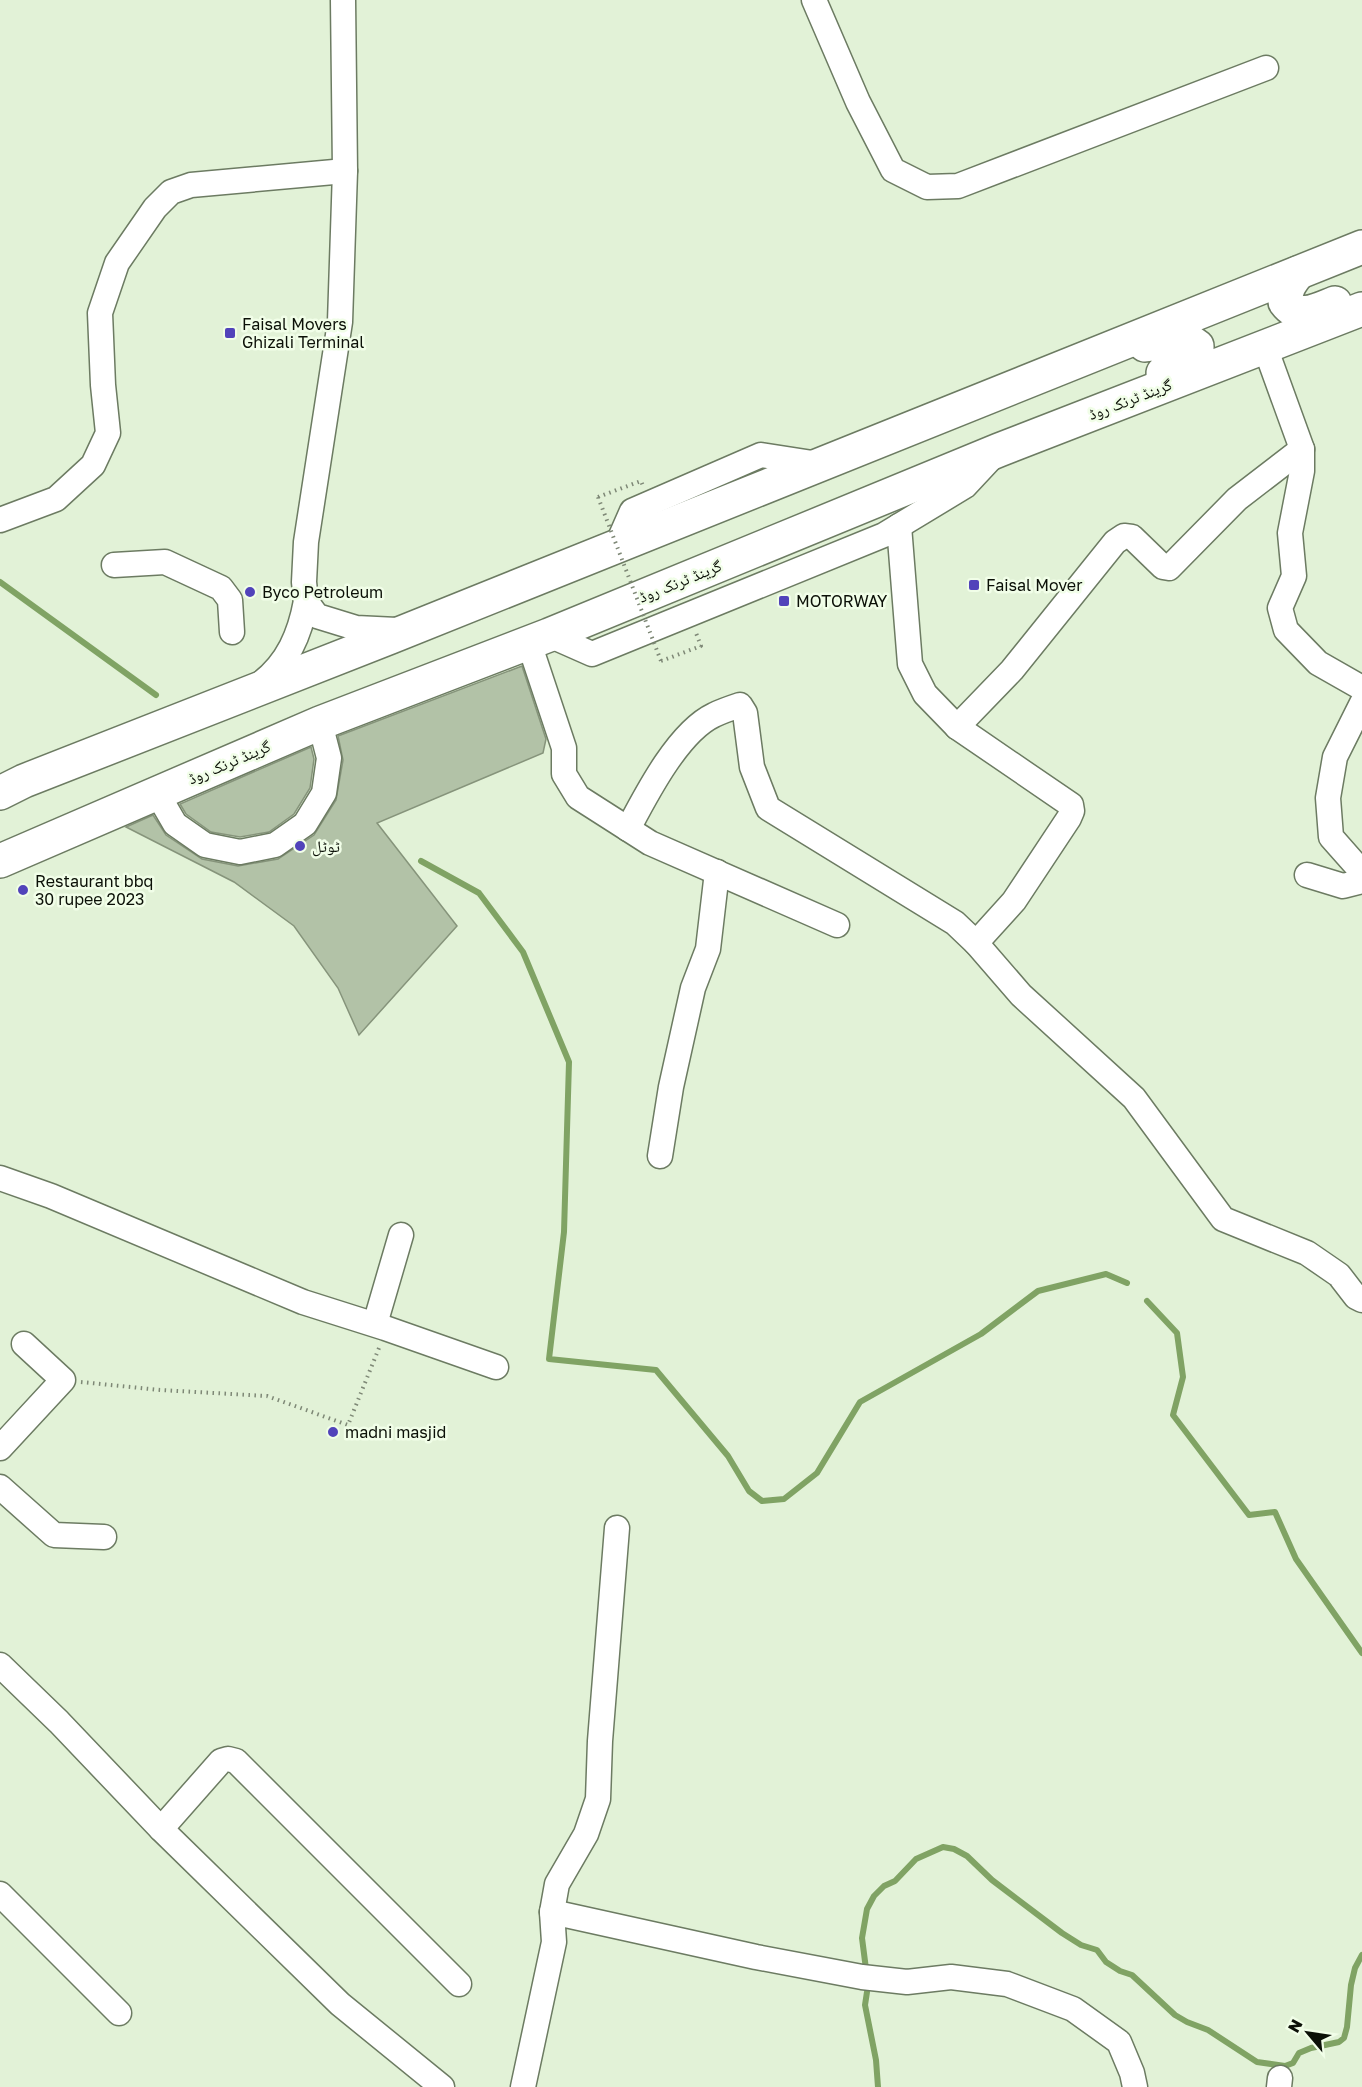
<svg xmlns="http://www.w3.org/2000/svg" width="1362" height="2087" font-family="'Golos Text','Noto Naskh Arabic',sans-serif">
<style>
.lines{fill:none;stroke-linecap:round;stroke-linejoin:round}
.stream{stroke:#80a364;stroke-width:6}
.building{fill:#b2c2a7;stroke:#86947b;stroke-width:1.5}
.minor-casing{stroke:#6c7b62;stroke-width:27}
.highway-casing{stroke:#6c7b62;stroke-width:36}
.path{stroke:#7e8876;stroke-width:4;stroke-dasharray:1.5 4.5;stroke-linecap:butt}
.minor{stroke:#fff;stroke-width:24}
.highway{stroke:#fff;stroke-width:33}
.path-bridge{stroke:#7e8876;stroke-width:4;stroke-dasharray:1.5 4.5;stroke-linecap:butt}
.poi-dot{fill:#5143ba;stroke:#f1fee8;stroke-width:2}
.labels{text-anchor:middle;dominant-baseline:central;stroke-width:5;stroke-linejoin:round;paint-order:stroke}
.poi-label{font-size:16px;fill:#0b1007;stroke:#f1fee8;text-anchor:start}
.street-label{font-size:16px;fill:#0b1007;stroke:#f1fee8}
</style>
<rect width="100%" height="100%" fill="#e2f2d7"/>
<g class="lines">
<g class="stream">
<path d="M0,582L156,695"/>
<path d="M421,861L479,893L523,952L569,1062L564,1232L549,1359L656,1370L728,1456L749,1491L762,1501L784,1499L817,1473L860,1402L981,1334L1038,1291L1106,1274L1127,1283"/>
<path d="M1147,1301L1177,1333L1183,1377L1173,1415L1249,1515L1275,1512L1296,1559L1362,1653"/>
<path d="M866,1969L862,1938L867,1909L874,1896L884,1886L895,1881L916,1859L943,1847L954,1849L967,1856L992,1880L1062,1933L1081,1945L1097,1950L1106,1962L1120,1971L1132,1975L1175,2015L1187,2022L1208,2030L1257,2062L1285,2066L1293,2063L1299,2053L1311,2048L1339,2042L1344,2038L1347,2027L1351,1985L1355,1968L1362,1955"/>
<path d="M867,1992L865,2005L876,2060L878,2087"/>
</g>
</g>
<g class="building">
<path d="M522,666L546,739L543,753L377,823L457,926L359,1035L338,988L294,926L234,882L126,827L153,815L166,835L202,859L238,866L278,859L314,835L336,800L343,760L338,736Z"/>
<path d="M311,747L314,759L310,788L294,814L269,832L240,837L211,832L186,814L180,804Z"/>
</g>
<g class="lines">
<defs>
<g id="minor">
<path d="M343,0L345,171L340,322L306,542L304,582L306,601L317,616L356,628L397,630"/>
<path d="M814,0L858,102L893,170L927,187L958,186L1266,68"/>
<path d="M1265,347L1302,449V471L1290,533L1294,576L1280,608L1286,630L1318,663L1362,688"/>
<path d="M0,520L56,499L93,465L108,433L103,385L100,313L117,263L155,208L171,192L191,185L345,171"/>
<path d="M899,526L910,664L925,694L957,727L1071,805L1072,811L1069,818L1014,901L976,943L1021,995L1134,1098L1223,1219L1307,1253L1339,1275L1356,1297L1362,1300"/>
<path d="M617,545L632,511L761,455L819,464"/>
<path d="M114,565L165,562L221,588L230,600L232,632"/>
<path d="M549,635L592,654L884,535L965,486L993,456"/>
<path d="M529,643L564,748V774L578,797L650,843L837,925"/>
<path d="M260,684C288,663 300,634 306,601"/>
<path d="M1362,703L1335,757L1328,798L1331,837L1362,872"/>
<path d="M957,727L1012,670L1115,542L1124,536L1132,537L1163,567L1169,568L1237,499L1302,449"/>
<path d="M157,793L175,824L205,845L240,852L275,845L305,824L324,793L329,758L320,723"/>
<path d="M628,829C646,795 678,732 714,715C722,711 731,708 740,705L745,713L752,767L768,808L955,923L976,943"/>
<path d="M1307,875L1343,886L1362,881"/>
<path d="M660,1156L671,1087L693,988L708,949L717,872"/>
<path d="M0,1178L51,1196L303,1302L385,1328L496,1367"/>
<path d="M375,1324L401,1235"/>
<path d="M0,1448L63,1380L24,1344"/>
<path d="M0,1487L54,1535L104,1537"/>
<path d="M0,1665L59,1722L161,1829L340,2004L442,2087"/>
<path d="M161,1829L221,1761L228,1759L236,1761L459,1984"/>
<path d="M0,1894L119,2013"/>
<path d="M552,1912L557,1884L586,1834L598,1799L600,1741L617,1528"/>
<path d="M523,2087L554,1942L552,1912L756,1957L862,1977L907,1982L951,1977L1007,1984L1073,2009L1119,2042L1132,2073L1135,2087"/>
<path d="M1279,2087L1280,2078"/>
</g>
<g id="highway">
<path d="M1298,273C1290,283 1286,289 1285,302C1299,321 1317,310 1335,303"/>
<path d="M1145,345C1161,343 1184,334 1197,346V353L1192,358L1163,373"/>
<path d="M0,793L24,781L391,637L1362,247"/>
<path d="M0,861L320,723L549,635L999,450L1362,309"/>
</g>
</defs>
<use href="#minor" class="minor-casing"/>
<use href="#highway" class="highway-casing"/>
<g class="path">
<path d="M598,497L641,481L643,486"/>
<path d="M661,661L701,646L696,633"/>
<path d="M81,1382L160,1390L267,1396L348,1425L379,1348"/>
</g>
<use href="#minor" class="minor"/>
<use href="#highway" class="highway"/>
<path class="path-bridge" d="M598,497L661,661"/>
</g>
<g class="poi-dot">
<rect x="224" y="327" width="12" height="12" rx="3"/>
<rect x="968" y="579" width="12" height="12" rx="3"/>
<circle cx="250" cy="592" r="6"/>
<rect x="778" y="595" width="12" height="12" rx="3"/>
<circle cx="300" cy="846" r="6"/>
<circle cx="23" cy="890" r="6"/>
<circle cx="333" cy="1432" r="6"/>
</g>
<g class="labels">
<g class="poi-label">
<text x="242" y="324">Faisal Movers<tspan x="242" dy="18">Ghizali Terminal</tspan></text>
<text x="986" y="585">Faisal Mover</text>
<text x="262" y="592">Byco Petroleum</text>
<text x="796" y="601">MOTORWAY</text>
<text x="312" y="846">ٹوٹل</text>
<text x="35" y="881">Restaurant bbq<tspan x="35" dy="18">30 rupee 2023</tspan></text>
<text x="345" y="1432">madni masjid</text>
</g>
<g class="street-label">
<text transform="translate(1130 399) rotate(-21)">گرینڈ ٹرنک روڈ</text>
<text transform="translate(680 581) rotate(-22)">گرینڈ ٹرنک روڈ</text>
<text transform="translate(229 762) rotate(-23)">گرینڈ ٹرنک روڈ</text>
</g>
</g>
<g transform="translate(1308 2033) rotate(299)" stroke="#f1fee8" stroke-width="4.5" paint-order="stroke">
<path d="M0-4.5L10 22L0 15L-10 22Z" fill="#0b1007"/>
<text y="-9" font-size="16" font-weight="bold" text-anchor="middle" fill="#0b1007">N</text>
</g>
</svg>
